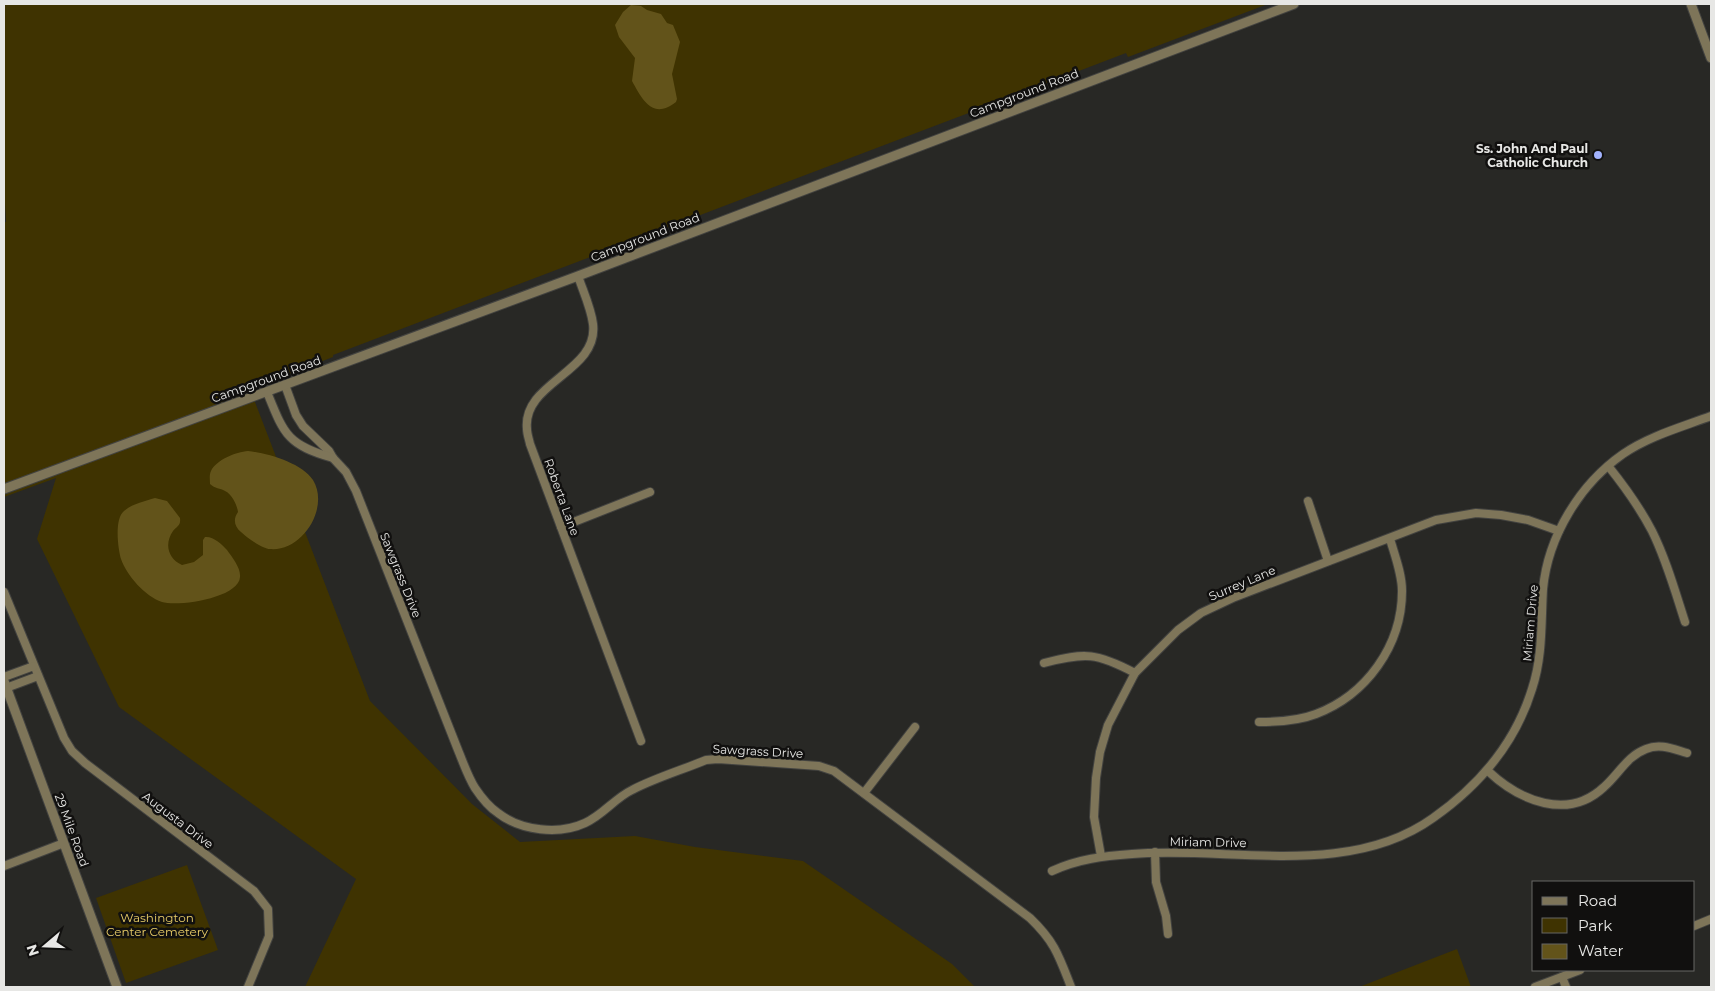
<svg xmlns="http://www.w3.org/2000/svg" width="1715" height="991" font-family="Montserrat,sans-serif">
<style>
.green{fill:#3f3301}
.water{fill:#62531a}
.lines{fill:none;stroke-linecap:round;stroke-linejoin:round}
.minor-casing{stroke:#434340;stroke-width:10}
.tertiary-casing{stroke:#434340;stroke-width:11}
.minor{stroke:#7e7559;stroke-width:8}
.tertiary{stroke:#7e7559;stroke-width:9}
.poi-dot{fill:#a2b2fd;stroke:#11100f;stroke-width:2}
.labels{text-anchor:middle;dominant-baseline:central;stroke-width:5;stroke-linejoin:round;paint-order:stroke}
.street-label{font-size:12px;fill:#e7e7e5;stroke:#11100f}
.poi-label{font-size:12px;font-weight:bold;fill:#e7e7e5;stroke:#11100f;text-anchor:end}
.park-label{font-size:12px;fill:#eace68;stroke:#11100f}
</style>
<rect width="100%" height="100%" fill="#282825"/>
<g class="green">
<path d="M4,4H1268L1128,57L1126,53L333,355V357L250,389L370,701L472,804L520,842L635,836L695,847L803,861L952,964L975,987H305L356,879L119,707L37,539L56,478L4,497V222H6L4,185Z"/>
<path d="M187,865L218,950L126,983L96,898Z"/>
<path d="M1457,949L1471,987H1359Z"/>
</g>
<g class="water">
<path d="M631,5L641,6L647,10L661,14L667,23L673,25L680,42L672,74L677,99L676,102C653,120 643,101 632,81L635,58L619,37L615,25L623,12Z"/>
<path d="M248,451C267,453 302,463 313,480C330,508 302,552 270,549C263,549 246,537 241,532C234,526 233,519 238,512C237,505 232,494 225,491C220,488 215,489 210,484C210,480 209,475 211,471C216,460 236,452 248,451Z"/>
<path d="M155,498L167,501L180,518C181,526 177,526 173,531C164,544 168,559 182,565L194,562L203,555V540L205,537C213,536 222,544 227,550C232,557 241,568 240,577C239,598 178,607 162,602C145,596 127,576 121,559C118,549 114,519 124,511C132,504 145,501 155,498Z"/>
</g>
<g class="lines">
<defs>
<g id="minor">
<path d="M578,276C583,291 591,308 593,324C599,372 522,382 527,429C527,434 529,439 530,444L641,741"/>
<path d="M285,385L296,415L303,426L329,451L333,458L346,472L356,491L458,750C463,762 468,777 475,788C481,797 489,807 498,813C521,831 559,835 585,823C603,815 615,798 632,790C655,778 682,770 706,760L718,759L819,766L834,771L1030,918C1055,942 1059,956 1071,987"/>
<path d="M267,392C284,434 287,445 333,458"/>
<path d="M1609,467C1625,487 1640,508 1652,531C1666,559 1675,591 1685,622"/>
<path d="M1308,501L1328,561"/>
<path d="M561,527L650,492"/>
<path d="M4,592L64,738L72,751L85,763L254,891L268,909L269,936L248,987"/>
<path d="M1044,663C1086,652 1097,653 1135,673"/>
<path d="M4,677L34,666"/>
<path d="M6,688L38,676"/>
<path d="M1259,722C1278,722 1298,721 1316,714C1366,695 1402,646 1402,591C1402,574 1395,556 1390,539"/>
<path d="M1488,771C1520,801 1568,821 1604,787C1619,774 1627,756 1646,749C1660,743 1673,749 1687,753"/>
<path d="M864,793L915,727"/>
<path d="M1155,852L1156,882L1166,916L1168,934"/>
<path d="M1101,856L1094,817L1096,778L1100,752L1108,725L1135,673L1178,630L1201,613L1235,597L1436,520L1476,513L1501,515L1528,520L1559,531"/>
<path d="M4,866L64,843"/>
<path d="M1052,871C1078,859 1104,856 1132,854C1230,846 1348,879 1433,818C1480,785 1515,744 1532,689C1543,656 1541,623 1543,589C1548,536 1580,484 1623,454C1649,436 1682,427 1711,416"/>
<path d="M1694,926L1711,919"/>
<path d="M1562,977L1566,987"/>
<path d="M1535,987L1580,970"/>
</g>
<g id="tertiary">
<path d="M1691,4L1711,58"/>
<path d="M4,489L578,276L1294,4"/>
<path d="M4,681L117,987"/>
</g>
</defs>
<use href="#minor" class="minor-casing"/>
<use href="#tertiary" class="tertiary-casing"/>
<use href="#minor" class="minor"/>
<use href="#tertiary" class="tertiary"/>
</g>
<circle class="poi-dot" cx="1598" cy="155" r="5"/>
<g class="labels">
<g class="street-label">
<text transform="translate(1024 93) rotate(-21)">Campground Road</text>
<text transform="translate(645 237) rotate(-21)">Campground Road</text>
<text transform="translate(266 379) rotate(-20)">Campground Road</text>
<text transform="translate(562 497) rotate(70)">Roberta Lane</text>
<text transform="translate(401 575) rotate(68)">Sawgrass Drive</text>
<text transform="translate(1242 583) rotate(-23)">Surrey Lane</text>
<text transform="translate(1530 623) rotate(-85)">Miriam Drive</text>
<text transform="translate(758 751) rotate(3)">Sawgrass Drive</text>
<text transform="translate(178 820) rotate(37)">Augusta Drive</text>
<text transform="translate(72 830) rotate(70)">29 Mile Road</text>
<text transform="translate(1208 842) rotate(1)">Miriam Drive</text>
</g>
<g class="poi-label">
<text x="1588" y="148">Ss. John And Paul<tspan x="1588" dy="14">Catholic Church</tspan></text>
</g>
<g class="park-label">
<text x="157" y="917">Washington<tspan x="157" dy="14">Center Cemetery</tspan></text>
</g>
</g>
<rect width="1715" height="991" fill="none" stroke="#e7e7e5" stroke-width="10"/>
<rect x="1532" y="881" width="162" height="90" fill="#11100f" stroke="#676665"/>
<rect x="1542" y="897" width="25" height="8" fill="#7e7559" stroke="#676665"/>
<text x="1578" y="906" font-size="15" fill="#e7e7e5">Road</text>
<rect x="1542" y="918" width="25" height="15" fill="#3f3301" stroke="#676665"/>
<text x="1578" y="931" font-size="15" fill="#e7e7e5">Park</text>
<rect x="1542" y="944" width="25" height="15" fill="#62531a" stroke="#676665"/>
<text x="1578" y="956" font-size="15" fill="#e7e7e5">Water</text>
<g transform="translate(45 946) rotate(251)" stroke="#11100f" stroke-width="4" paint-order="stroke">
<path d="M0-4L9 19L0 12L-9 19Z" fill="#e7e7e5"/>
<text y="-8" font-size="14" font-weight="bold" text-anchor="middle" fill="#e7e7e5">N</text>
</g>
</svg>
